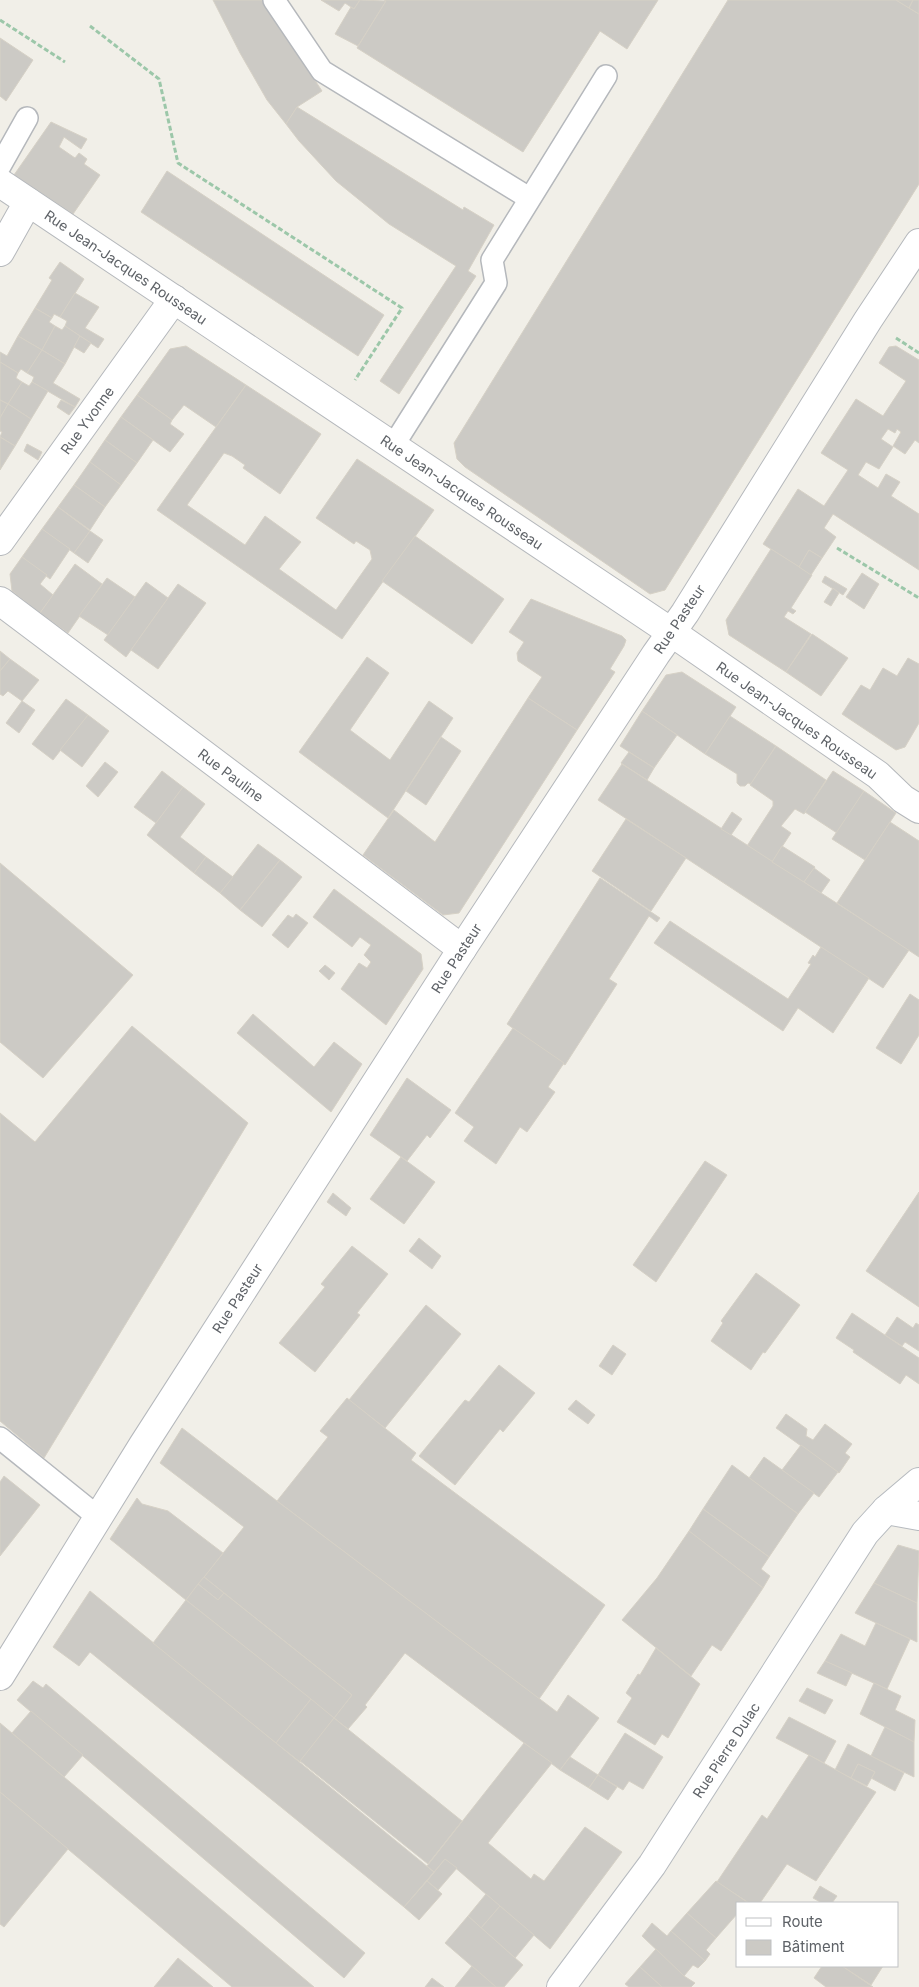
<svg xmlns="http://www.w3.org/2000/svg" width="919" height="1987" font-family="Inter,sans-serif">
<style>
.building{fill:#cccac5;stroke:#d6d1c6}
.lines{fill:none;stroke-linecap:round;stroke-linejoin:round}
.lane-casing{stroke:#b5b8bc;stroke-width:24}
.street-casing{stroke:#b5b8bc;stroke-width:30}
.secondary-casing{stroke:#b6babf;stroke-width:30}
.path{stroke:#9cc7a9;stroke-width:3;stroke-dasharray:5 2.5;stroke-linecap:butt}
.lane{stroke:#fff;stroke-width:21}
.street{stroke:#fff;stroke-width:28}
.secondary{stroke:#fff;stroke-width:28}
.labels{text-anchor:middle;dominant-baseline:central;stroke-width:4;stroke-linejoin:round;paint-order:stroke}
.street-label{font-size:14px;fill:#5f6368;stroke:#fff}
</style>
<rect width="100%" height="100%" fill="#f1efe8"/>
<g class="building">
<path d="M213,0H262L322,91L297,107L286,124L267,100L240,53Z"/>
<path d="M321,0H360L354,9L345,3L339,11Z"/>
<path d="M360,0L386,1L358,46L335,34L351,7L354,9Z"/>
<path d="M384,0H658L627,49L600,31L523,152L357,48L386,1Z"/>
<path d="M728,0H896L919,14V184L665,590L650,594L465,467L457,459L454,443Z"/>
<path d="M896,0H913L909,8Z"/>
<path d="M913,0H919V14L909,8Z"/>
<path d="M0,38L33,60L6,101L0,96Z"/>
<path d="M297,107L463,210L464,207L494,225L468,271L476,276L399,394L380,381L456,266L389,224L336,181L299,141L286,124Z"/>
<path d="M51,122L87,139L81,149L64,137L59,147L75,158L79,153L87,159L84,164L100,175L73,214L14,175Z"/>
<path d="M167,171L384,315L358,356L141,212Z"/>
<path d="M60,262L84,279L60,317L54,314L52,318L35,308L52,280L49,278Z"/>
<path d="M75,293L99,307L85,328L104,339L98,348L65,326L67,321L60,317Z"/>
<path d="M35,308L52,318L49,322L55,326L42,350L18,336Z"/>
<path d="M55,326L62,330L65,326L80,336L65,364L42,350Z"/>
<path d="M18,336L42,350L27,373L21,369L18,373L0,362V352L7,356Z"/>
<path d="M80,336L91,343L84,353L74,347Z"/>
<path d="M186,346L246,385L216,427L184,405L172,420L137,395L170,349Z"/>
<path d="M896,346L919,360V443L915,440L905,454L893,446L901,432L897,429L895,433L888,429L881,439L893,447L879,469L866,462L858,475L878,488L886,474L900,482L891,496L919,514V570L833,514L824,528L836,537L822,558L809,550L799,567L763,544L798,489L824,506L848,470L821,453L856,399L883,416L906,381L879,363L889,347Z"/>
<path d="M42,350L65,364L53,383L80,399L75,407L32,382L34,377L27,373Z"/>
<path d="M0,362L18,373L16,378L22,382L8,404L0,400Z"/>
<path d="M22,382L29,386L32,382L48,391L31,419L8,404Z"/>
<path d="M246,385L321,434L280,494L243,468L245,465L232,456L224,453L187,505L245,545L265,516L301,542L279,569L336,610L372,559L370,550L356,541L354,544L316,518L357,459L434,510L342,639L157,510Z"/>
<path d="M137,395L172,420L170,424L184,434L170,452L121,417Z"/>
<path d="M0,400L8,404L0,418Z"/>
<path d="M61,400L75,407L69,415L57,407Z"/>
<path d="M8,404L31,419L15,446L0,437L2,432L0,431V418Z"/>
<path d="M121,417L153,440L137,463L105,440Z"/>
<path d="M0,437L15,446L0,470Z"/>
<path d="M105,440L137,463L121,485L90,462Z"/>
<path d="M27,444L42,452L38,460L24,451Z"/>
<path d="M90,462L121,485L105,507L74,485Z"/>
<path d="M74,485L105,507L90,530L58,507Z"/>
<path d="M58,507L90,531L74,553L42,529Z"/>
<path d="M42,529L70,549L50,579L22,557Z"/>
<path d="M90,531L103,540L88,563L74,553Z"/>
<path d="M415,536L504,599L472,644L382,581Z"/>
<path d="M771,549L812,575L791,608L796,611L793,614L788,611L784,617L811,634L786,672L729,635L726,620Z"/>
<path d="M809,550L822,558L811,575L799,567Z"/>
<path d="M22,557L47,575L40,584L53,595L40,613L12,591L10,574Z"/>
<path d="M75,564L102,584L68,633L40,613Z"/>
<path d="M862,573L879,584L864,609L846,597Z"/>
<path d="M825,576L847,589L843,595L822,582Z"/>
<path d="M107,578L135,597L108,635L79,616Z"/>
<path d="M146,582L168,598L126,657L104,640Z"/>
<path d="M178,584L206,603L158,669L131,650Z"/>
<path d="M833,588L839,593L831,606L824,602Z"/>
<path d="M531,599L622,636L626,640L624,646L610,669L615,672L577,730L528,698L542,677L518,661L517,653L524,642L509,632Z"/>
<path d="M812,634L848,658L821,696L786,672Z"/>
<path d="M0,651L10,659L0,671Z"/>
<path d="M367,657L389,673L350,730L390,760L429,701L453,718L388,818L299,752Z"/>
<path d="M908,658L919,664V723L905,747L896,750L842,714L861,685L870,690L883,668L897,676Z"/>
<path d="M10,659L39,680L22,701L8,691L3,696L0,694V671Z"/>
<path d="M682,672L736,707L705,754L642,711L666,675Z"/>
<path d="M528,698L577,730L459,913L443,915L363,855L394,810L435,842Z"/>
<path d="M66,699L88,715L53,760L32,744Z"/>
<path d="M22,701L35,710L19,733L6,723Z"/>
<path d="M642,711L677,735L654,768L620,746Z"/>
<path d="M88,715L109,731L82,767L60,750Z"/>
<path d="M730,716L776,746L751,784L748,783L745,786H740L737,783V774L705,754Z"/>
<path d="M441,737L461,751L426,805L406,791Z"/>
<path d="M776,746L826,780L804,814L795,809L781,826L791,833L772,862L747,846L773,806V801L750,785Z"/>
<path d="M629,752L654,768L647,780L621,763Z"/>
<path d="M105,762L118,772L98,797L86,786Z"/>
<path d="M622,764L909,950L883,988L598,800Z"/>
<path d="M162,771L183,787L156,823L134,807Z"/>
<path d="M833,771L864,791L837,833L805,812Z"/>
<path d="M183,787L205,804L180,837L206,857L194,873L147,835Z"/>
<path d="M864,791L896,813L865,860L832,839Z"/>
<path d="M732,812L742,819L731,835L721,829Z"/>
<path d="M626,819L686,858L651,911L592,871Z"/>
<path d="M890,822L919,841V957L837,903Z"/>
<path d="M258,844L280,860L240,910L220,893Z"/>
<path d="M782,846L815,867L804,882L772,862Z"/>
<path d="M206,857L233,877L220,893L194,873Z"/>
<path d="M280,860L302,877L262,927L240,910Z"/>
<path d="M0,863L133,975L43,1078L0,1042Z"/>
<path d="M814,868L830,880L821,893L804,882Z"/>
<path d="M600,878L660,918L657,922L649,916L609,979L617,984L565,1065L507,1024Z"/>
<path d="M334,889L421,954L423,969L386,1025L341,989L359,963L367,968L371,962L364,955L371,945L360,937L352,947L313,917Z"/>
<path d="M296,914L308,923L288,948L272,935L288,915L293,918Z"/>
<path d="M670,921L788,999L811,964L808,963L813,955L815,957L821,947L869,978L833,1033L798,1008L783,1031L654,943Z"/>
<path d="M325,965L335,973L329,980L319,971Z"/>
<path d="M910,994L919,1000V1035L901,1064L876,1048Z"/>
<path d="M253,1014L314,1067L334,1042L362,1064L331,1112L237,1033Z"/>
<path d="M132,1026L248,1123L44,1458L0,1421V1113L35,1142Z"/>
<path d="M513,1028L564,1063L548,1087L555,1092L527,1132L520,1127L496,1164L464,1141L474,1127L455,1113Z"/>
<path d="M407,1078L451,1110L430,1138L427,1135L407,1161L370,1135Z"/>
<path d="M401,1157L435,1182L404,1224L370,1199Z"/>
<path d="M705,1161L727,1175L656,1282L633,1265Z"/>
<path d="M919,1192V1307L866,1271Z"/>
<path d="M333,1193L351,1208L346,1216L327,1202Z"/>
<path d="M419,1238L441,1256L432,1269L409,1251Z"/>
<path d="M352,1246L388,1274L357,1313L360,1315L315,1372L279,1343L325,1287L321,1284Z"/>
<path d="M756,1273L800,1305L765,1353L763,1352L751,1370L711,1341L723,1323L721,1321Z"/>
<path d="M426,1305L461,1334L385,1428L349,1400Z"/>
<path d="M852,1313L919,1358V1384L906,1375L900,1384L853,1352L854,1350L836,1338Z"/>
<path d="M897,1317L913,1328L916,1323L919,1325V1351L905,1342L902,1346L885,1335Z"/>
<path d="M613,1345L626,1354L612,1375L599,1366Z"/>
<path d="M499,1365L535,1393L503,1432L500,1429L455,1485L419,1456L465,1400L469,1402Z"/>
<path d="M347,1398L416,1453L411,1460L605,1605L539,1699L277,1501L328,1437L320,1431Z"/>
<path d="M576,1400L595,1415L588,1424L568,1409Z"/>
<path d="M786,1414L807,1429L806,1436L813,1440L825,1424L852,1444L845,1453L850,1457L839,1473L776,1428Z"/>
<path d="M182,1428L277,1501L557,1712L568,1695L599,1718L560,1770L405,1653L365,1705L367,1707L348,1729L334,1718L352,1695L204,1577L244,1527L160,1463Z"/>
<path d="M801,1445L838,1472L819,1497L782,1470Z"/>
<path d="M764,1457L814,1493L798,1514L749,1478Z"/>
<path d="M732,1465L798,1514L769,1557L703,1509Z"/>
<path d="M4,1476L40,1505L0,1556V1482Z"/>
<path d="M137,1498L142,1504L168,1511L223,1553L186,1600L110,1539Z"/>
<path d="M703,1509L769,1557L761,1569L770,1576L763,1588L689,1531Z"/>
<path d="M689,1531L763,1588L721,1651L712,1645L691,1676L622,1620L657,1578Z"/>
<path d="M898,1545L919,1551L917,1603L874,1583Z"/>
<path d="M204,1577L224,1593L218,1600L198,1584Z"/>
<path d="M874,1583L917,1603V1642L855,1613Z"/>
<path d="M198,1584L218,1600L224,1593L352,1695L334,1718L186,1600Z"/>
<path d="M90,1591L434,1872L404,1907L90,1652L79,1666L53,1647Z"/>
<path d="M186,1600L311,1699L276,1743L153,1643Z"/>
<path d="M876,1623L910,1639L887,1689L825,1661L841,1634L865,1646Z"/>
<path d="M656,1648L700,1684L668,1738L662,1734L655,1745L617,1722L632,1698L626,1693L638,1674L640,1675Z"/>
<path d="M825,1661L852,1673L846,1686L817,1673Z"/>
<path d="M33,1681L43,1688L46,1684L365,1953L344,1978L17,1700Z"/>
<path d="M874,1683L901,1696L895,1710L915,1720L914,1742L860,1714Z"/>
<path d="M807,1688L833,1700L825,1714L799,1701Z"/>
<path d="M311,1699L334,1718L300,1762L276,1743Z"/>
<path d="M31,1711L83,1755L64,1777L12,1733Z"/>
<path d="M789,1717L836,1741L824,1763L776,1738Z"/>
<path d="M334,1718L462,1821L428,1864L300,1761Z"/>
<path d="M0,1723L64,1777L314,1987H232L0,1792Z"/>
<path d="M885,1727L914,1742V1777L871,1756Z"/>
<path d="M625,1733L663,1757L643,1789L629,1781L623,1790L598,1775Z"/>
<path d="M524,1743L552,1763L488,1843L531,1879L534,1874L544,1881L585,1827L622,1852L550,1949L445,1859L434,1872L427,1866Z"/>
<path d="M848,1744L904,1773L895,1791L871,1778L875,1772L858,1764L851,1778L835,1770Z"/>
<path d="M809,1755L876,1792L816,1881L787,1864L760,1903H749L717,1882L762,1815L767,1819Z"/>
<path d="M570,1757L598,1775L589,1788L560,1770Z"/>
<path d="M858,1764L875,1772L867,1786L851,1778Z"/>
<path d="M598,1775L617,1787L608,1800L589,1788Z"/>
<path d="M0,1792L68,1849L4,1927L0,1924Z"/>
<path d="M445,1859L457,1868L438,1890L427,1881Z"/>
<path d="M427,1881L442,1894L419,1920L404,1907Z"/>
<path d="M716,1881L747,1902L738,1903V1913L716,1938L687,1913Z"/>
<path d="M820,1886L837,1896L832,1903H822L813,1898Z"/>
<path d="M486,1894L500,1906L481,1928L468,1916Z"/>
<path d="M500,1906L534,1935L515,1958L481,1928Z"/>
<path d="M687,1913L716,1938L706,1950L710,1954L705,1961L671,1931Z"/>
<path d="M468,1916L523,1965L504,1987H496L445,1943Z"/>
<path d="M652,1923L667,1936L671,1931L705,1961L698,1968L693,1965L684,1976L642,1936Z"/>
<path d="M656,1949L684,1976L695,1983L691,1987H662L640,1967Z"/>
<path d="M178,1958L213,1987H154Z"/>
<path d="M472,1966L496,1987H455Z"/>
<path d="M822,1966H842L873,1987H826L814,1978Z"/>
<path d="M842,1966H883L871,1985Z"/>
<path d="M640,1967L662,1987H629L625,1984Z"/>
<path d="M432,1978L444,1987H425Z"/>
</g>
<g class="lines">
<defs>
<g id="lane">
<path d="M274,0L322,71L529,198"/>
<path d="M0,166L27,118"/>
<path d="M393,446L496,283L492,260L606,76"/>
<path d="M0,1438L98,1517"/>
</g>
<g id="street">
<path d="M0,183L671,632L878,775L903,799L919,809"/>
<path d="M0,252L28,202"/>
<path d="M0,541L174,299"/>
<path d="M0,601L462,949"/>
<path d="M0,1676L143,1445L462,949L656,654L685,613L868,320L919,243"/>
</g>
<g id="secondary">
<path d="M886,1510L919,1516"/>
<path d="M561,1987L652,1865L865,1533L886,1510L919,1482"/>
</g>
</defs>
<use href="#lane" class="lane-casing"/>
<use href="#street" class="street-casing"/>
<use href="#secondary" class="secondary-casing"/>
<g class="path">
<path d="M0,20L65,62"/>
<path d="M90,26L159,79L178,163L402,308L355,380"/>
<path d="M896,338L919,353"/>
<path d="M837,548L919,598"/>
</g>
<use href="#lane" class="lane"/>
<use href="#street" class="street"/>
<use href="#secondary" class="secondary"/>
</g>
<g class="labels">
<g class="street-label">
<text transform="translate(126 267) rotate(34)">Rue Jean-Jacques Rousseau</text>
<text transform="translate(87 420) rotate(-54)">Rue Yvonne</text>
<text transform="translate(462 492) rotate(34)">Rue Jean-Jacques Rousseau</text>
<text transform="translate(679 619) rotate(-56)">Rue Pasteur</text>
<text transform="translate(797 720) rotate(35)">Rue Jean-Jacques Rousseau</text>
<text transform="translate(231 775) rotate(37)">Rue Pauline</text>
<text transform="translate(456 958) rotate(-57)">Rue Pasteur</text>
<text transform="translate(237 1298) rotate(-57)">Rue Pasteur</text>
<text transform="translate(726 1750) rotate(-57)">Rue Pierre Dulac</text>
</g>
</g>
<rect x="736" y="1902" width="162" height="65" fill="#ffffff" stroke="#bfc1c3"/>
<rect x="746" y="1918" width="25" height="8" fill="#ffffff" stroke="#bfc1c3"/>
<text x="782" y="1927" font-size="15" fill="#5f6368">Route</text>
<rect x="746" y="1940" width="25" height="15" fill="#cccac5" stroke="#bfc1c3"/>
<text x="782" y="1952" font-size="15" fill="#5f6368">Bâtiment</text>
</svg>
